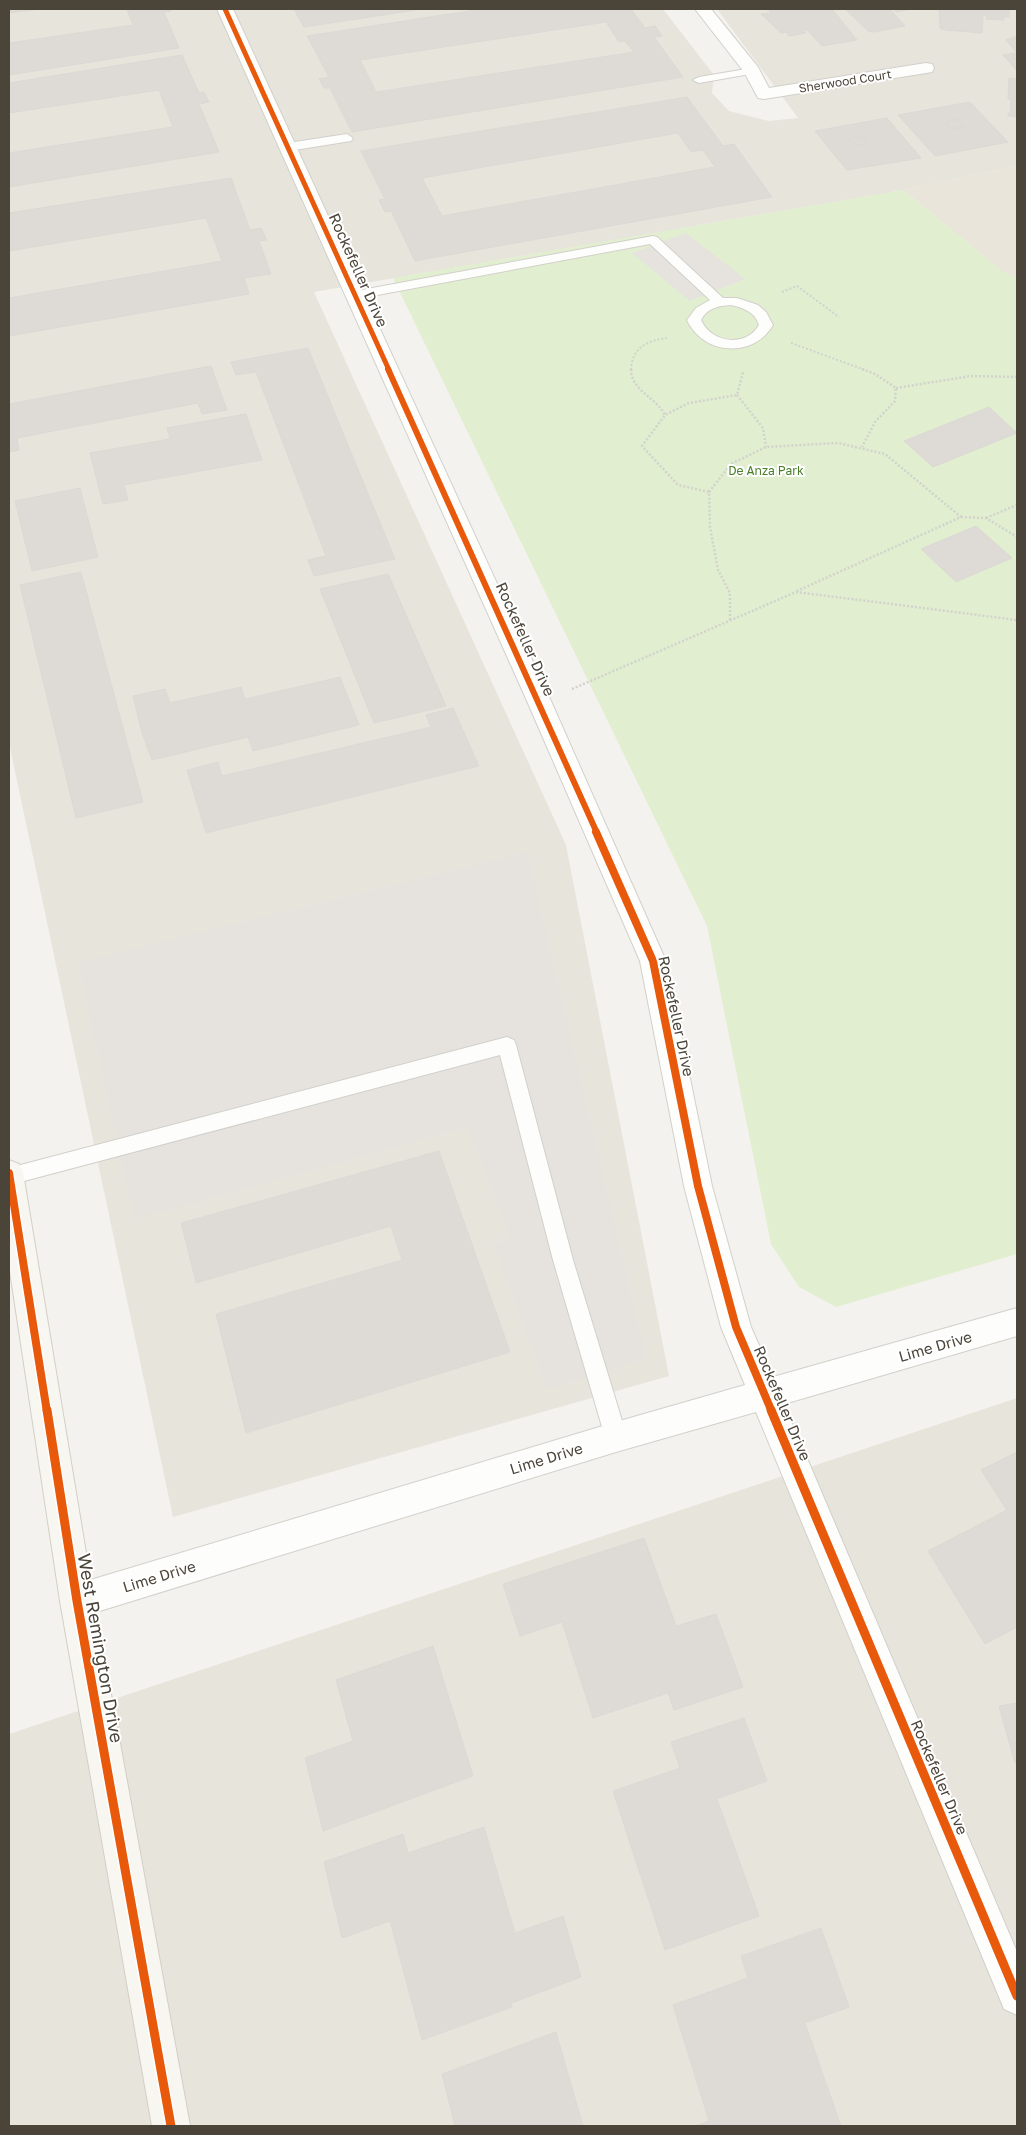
<svg xmlns="http://www.w3.org/2000/svg" width="1026" height="2135" font-family="'Golos Text',sans-serif">
<style>
.residential{fill:#e7e4dc}
.education{fill:#eae5da}
.green{fill:#e1eecf}
.parking{fill:#e6e3df}
.building{fill:#dedbd6;stroke:#dcd9d4;fill-rule:evenodd}
.lines{fill:none;stroke-linecap:round;stroke-linejoin:round}
.lane-casing{stroke:#d2d0cb;stroke-width:2}
.street-casing{stroke:#d2d0cb;stroke-width:2}
.secondary-casing{stroke:#d3cfc5;stroke-width:2}
.path-far1{stroke:#d3d2cc;stroke-width:2;stroke-dasharray:2 2;stroke-linecap:butt}
.path{stroke:#d3d2cc;stroke-width:2.5;stroke-dasharray:2 2;stroke-linecap:butt}
.lane{fill:#fdfdfc;fill-rule:evenodd}
.street{fill:#fdfdfc;fill-rule:evenodd}
.secondary{fill:#f7f6f1;fill-rule:evenodd}
.cycleway-far3-casing{stroke:#fff;stroke-width:7}
.cycleway-far2-casing{stroke:#fff;stroke-width:9}
.cycleway-far1-casing{stroke:#fff;stroke-width:11}
.cycleway-casing{stroke:#fff;stroke-width:12}
.cycleway-far3{stroke:#e8590c;stroke-width:5}
.cycleway-far2{stroke:#e8590c;stroke-width:6}
.cycleway-far1{stroke:#e8590c;stroke-width:8}
.cycleway{stroke:#e8590c;stroke-width:9}
.labels{text-anchor:middle;dominant-baseline:central;stroke-width:4;stroke-linejoin:round;paint-order:stroke}
.far-street-label{font-size:12px;fill:#4b4439;stroke:#fff}
.far-park-label{font-size:12px;fill:#4a7f2a;stroke:#fff}
.street-label{font-size:15px;fill:#4b4439;stroke:#fff}
.near-street-label{font-size:18px;fill:#4b4439;stroke:#fff}
</style>
<rect width="100%" height="100%" fill="#f4f2ee"/>
<g class="residential">
<path d="M9,9H663L714,75L712,93L729,111L769,121L798,118L717,9H1017V166L903,190L314,292L566,845L669,1376L173,1517L9,743Z"/>
<path d="M1017,1398V2126H9V1734Z"/>
</g>
<path class="education" d="M1017,166V283L903,190Z"/>
<path class="green" d="M903,190L1009,276L1017,274V1254L836,1307L799,1287L771,1244L707,926L393,278Z"/>
<g class="parking">
<path d="M686,233L745,279L690,301L632,253Z"/>
<path d="M527,852L646,1358L547,1389L493,1244L511,1240L468,1127L134,1219L78,963Z"/>
</g>
<g class="building">
<path d="M9,9H40L9,13Z"/>
<path d="M127,9H170L171,11L164,12L179,48L9,75V43L133,25Z"/>
<path d="M294,9H422L304,27Z"/>
<path d="M482,9H631L645,28L655,26L662,36L654,37L683,77L352,132L330,88H324L319,79L329,77L307,36ZM606,22L619,42L625,41L634,52L376,92L360,60Z"/>
<path d="M776,9H832L857,40L822,46L807,30H803L806,33L789,36L786,32L781,33L761,14L771,13L769,10Z"/>
<path d="M845,9H912L896,12L893,9H890L905,26L874,32L868,31Z"/>
<path d="M939,9H1009V17H1004V20L986,19V15H983L982,33L945,30L940,28Z"/>
<path d="M1017,36V71L1003,55L1017,53L1006,40Z"/>
<path d="M182,55L199,93L204,92L209,102L199,104L219,152L9,187V153L173,127L159,90L9,113V83Z"/>
<path d="M1009,78L1017,79V117L1008,116V113H1010L1011,100L1008,99Z"/>
<path d="M687,97L723,146L734,144L772,197L415,261L391,211L385,212L379,200L385,199L361,151ZM678,133L691,152L703,150L715,167L442,216L422,178Z"/>
<path d="M970,102L1008,142L935,156L898,115ZM959,119L966,126L952,129L946,122Z"/>
<path d="M887,118L921,158L847,170L815,131ZM861,136L867,144L854,146L848,139Z"/>
<path d="M959,119L966,126L952,129L946,122Z"/>
<path d="M861,136L867,144L854,146L848,139Z"/>
<path d="M231,178L250,230L261,228L267,240L259,241L271,274L244,278L249,294L9,336V298L222,261L206,218L9,251V213Z"/>
<path d="M308,348L395,559L314,576L308,560L326,556L256,372L236,375L231,362Z"/>
<path d="M211,366L227,410L202,414L198,403L17,438L19,450L9,452V404Z"/>
<path d="M989,407L1017,433L933,467L904,441Z"/>
<path d="M246,414L262,460L124,485L128,500L103,504L90,453L170,439L167,428Z"/>
<path d="M80,488L98,557L32,571L15,501Z"/>
<path d="M976,526L1012,558L956,582L921,549Z"/>
<path d="M81,572L143,802L76,818L20,585Z"/>
<path d="M388,574L446,706L374,723L320,589Z"/>
<path d="M340,677L359,725L253,751L248,737L152,760L142,733L133,696L165,689L170,703L241,687L245,699Z"/>
<path d="M453,708L479,766L206,833L187,770L218,762L222,776L431,727L426,715Z"/>
<path d="M439,1151L510,1352L246,1433L216,1314L402,1260L391,1226L196,1283L181,1223Z"/>
<path d="M1017,1452V1627L985,1644L928,1551L1007,1510L981,1470Z"/>
<path d="M644,1538L676,1626L716,1614L743,1687L674,1710L668,1693L593,1718L562,1622L520,1636L503,1584Z"/>
<path d="M433,1646L473,1776L323,1831L305,1758L353,1741L336,1680Z"/>
<path d="M1017,1703V1762L1015,1763L999,1706Z"/>
<path d="M744,1718L767,1781L717,1799L759,1916L665,1950L613,1791L680,1768L671,1742Z"/>
<path d="M484,1827L515,1933L563,1916L581,1977L511,2003L512,2007L422,2040L390,1921L342,1938L324,1862L403,1834L408,1853Z"/>
<path d="M821,1928L849,2007L805,2023L841,2126H695L709,2121L673,2005L748,1978L741,1956Z"/>
<path d="M556,2032L583,2126H455L442,2074Z"/>
</g>
<g class="lines">
<defs>
<g id="lane">
<path d="M752,68L756,69V73L699,83L693,80L699,77Z"/>
<path d="M347,134L353,138L351,141L288,151L282,147L288,143Z"/>
<path d="M653,236L657,237L723,298H737L758,305L766,312L773,325C753,359 703,355 687,320L696,308L710,300L650,244L356,299L349,295L356,291ZM731,305C744,308 755,312 759,325C746,348 711,343 701,320C707,308 718,306 731,305Z"/>
<path d="M507,1037L514,1040L516,1045L573,1260L627,1437L624,1444L616,1447L608,1444L605,1437L553,1260L500,1055L9,1185V1168Z"/>
</g>
<g id="street">
<path d="M217,9H233L551,701L666,961L712,1186L751,1327L773,1377L1017,1308V1336L784,1404L1017,1952V2015L1004,2009L756,1412L616,1452L77,1618L65,1613L60,1601L65,1589L77,1584L616,1422L745,1385L721,1327L684,1186L640,961L527,701Z"/>
<path d="M695,9H711L758,67L769,88L926,63L932,64L934,68L932,72L926,73L764,99L758,98L744,72Z"/>
</g>
<path id="secondary" d="M9,1160L19,1164L23,1173L94,1601L190,2126H152L60,1601L9,1265Z"/>
</defs>
<use href="#lane" class="lane-casing"/>
<use href="#street" class="street-casing"/>
<use href="#secondary" class="secondary-casing"/>
<g class="path-far1">
<path d="M782,292L797,286L839,317"/>
<path d="M791,343L865,370"/>
<path d="M631,370C632,347 647,341 667,338"/>
</g>
<g class="path">
<path d="M631,369C631,391 655,396 665,415"/>
<path d="M862,369L875,374L896,388L895,401L875,422L862,447"/>
<path d="M896,388L971,376L1017,377"/>
<path d="M737,395L763,428L766,447"/>
<path d="M709,492L731,464L766,447L838,443L885,454L961,517L797,591"/>
<path d="M961,517L986,518L1017,537"/>
<path d="M986,518L1017,505"/>
<path d="M730,620V593L718,570L710,527L709,492L678,485L642,446L665,415L689,403L737,395L743,372"/>
<path d="M572,689L796,592L1017,620"/>
</g>
<use href="#lane" class="lane"/>
<use href="#street" class="street"/>
<use href="#secondary" class="secondary"/>
<defs>
<path id="cycleway-far3" d="M225,9L389,370"/>
<path id="cycleway-far2" d="M388,369L597,833"/>
<g id="cycleway-far1">
<path d="M596,832L653,961L698,1186L736,1327L772,1412"/>
<path d="M9,1173L47,1412"/>
</g>
<g id="cycleway">
<path d="M47,1410L77,1601L171,2126"/>
<path d="M771,1410L1017,1996"/>
</g>
</defs>
<use href="#cycleway-far3" class="cycleway-far3-casing"/>
<use href="#cycleway-far2" class="cycleway-far2-casing"/>
<use href="#cycleway-far1" class="cycleway-far1-casing"/>
<use href="#cycleway" class="cycleway-casing"/>
<use href="#cycleway-far3" class="cycleway-far3"/>
<use href="#cycleway-far2" class="cycleway-far2"/>
<use href="#cycleway-far1" class="cycleway-far1"/>
<use href="#cycleway" class="cycleway"/>
</g>
<g class="labels">
<g class="far-street-label">
<text transform="translate(845 81) rotate(-9)">Sherwood Court</text>
</g>
<g class="far-park-label">
<text x="766" y="470">De Anza Park</text>
</g>
<g class="street-label">
<text transform="translate(359 270) rotate(66)">Rockefeller Drive</text>
<text transform="translate(526 639) rotate(66)">Rockefeller Drive</text>
<text transform="translate(677 1016) rotate(78)">Rockefeller Drive</text>
<text transform="translate(935 1346) rotate(-16)">Lime Drive</text>
<text transform="translate(783 1403) rotate(67)">Rockefeller Drive</text>
<text transform="translate(546 1458) rotate(-17)">Lime Drive</text>
<text transform="translate(159 1576) rotate(-17)">Lime Drive</text>
<text transform="translate(940 1777) rotate(67)">Rockefeller Drive</text>
</g>
<g class="near-street-label">
<text transform="translate(101 1648) rotate(80)">West Remington Drive</text>
</g>
</g>
<rect width="1026" height="2135" fill="none" stroke="#4b4439" stroke-width="20"/>
</svg>
